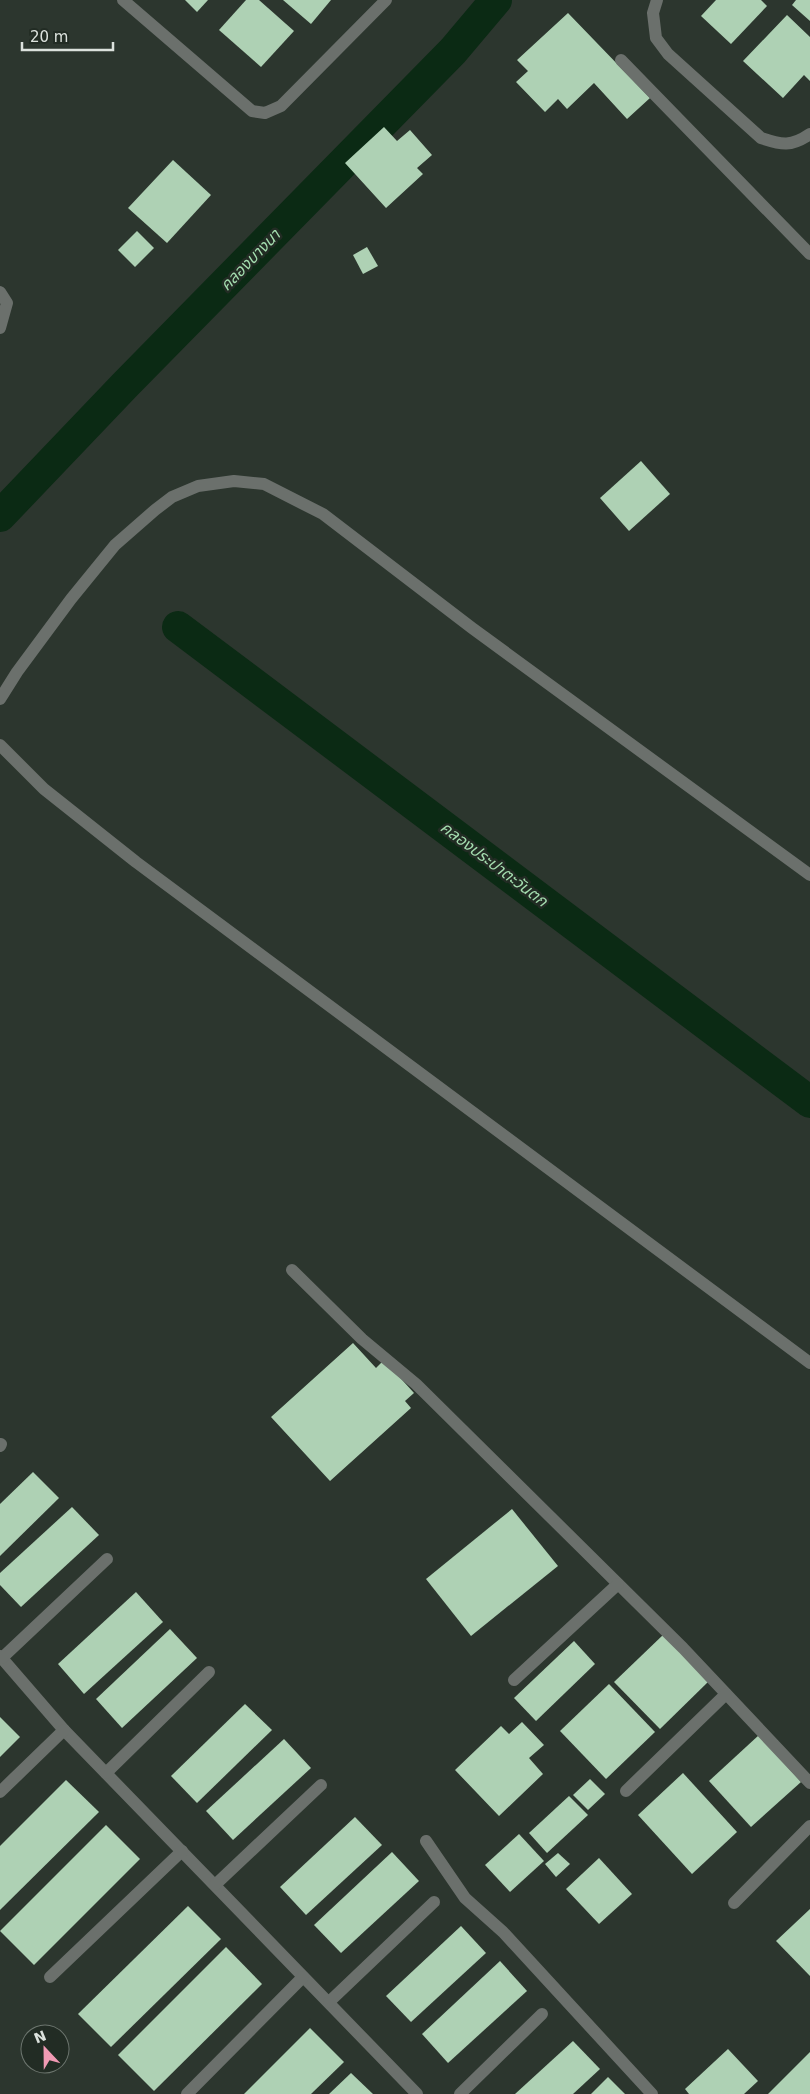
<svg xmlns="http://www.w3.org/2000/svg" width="810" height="2094" font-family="'DejaVu Sans','Noto Sans Thai',sans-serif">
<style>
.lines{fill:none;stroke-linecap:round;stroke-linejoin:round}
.canal{stroke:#0b2a14;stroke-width:32}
.building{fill:#aed1b4}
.minor{stroke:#6b706c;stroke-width:12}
.labels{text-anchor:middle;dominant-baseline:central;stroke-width:5;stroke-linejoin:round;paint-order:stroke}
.water-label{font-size:16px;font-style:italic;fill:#a4ddaf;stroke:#222c24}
</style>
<rect width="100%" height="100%" fill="#2c362e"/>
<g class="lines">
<g class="canal">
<path d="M0,516L125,385L453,51L496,0"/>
<path d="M178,627L810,1102"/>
</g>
</g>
<g class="building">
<path d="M185,0H208L197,12Z"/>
<path d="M246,0H259L294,31L261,67L219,30Z"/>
<path d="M283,0H331L311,24Z"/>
<path d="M716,0H761L767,6L731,44L701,16Z"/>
<path d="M796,0H810V21L792,5Z"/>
<path d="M568,13L650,98L627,119L594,83L567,109L558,99L545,112L516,82L528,71L517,60Z"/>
<path d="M787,15L810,37V81L804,75L783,98L743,61Z"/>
<path d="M384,127L397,141L410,130L432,155L417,168L423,174L386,208L345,163Z"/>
<path d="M173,160L211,195L167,243L128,208Z"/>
<path d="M137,231L154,248L135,267L118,250Z"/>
<path d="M367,247L378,266L363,274L353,255Z"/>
<path d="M641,461L670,494L629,531L600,498Z"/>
<path d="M353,1343L376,1368L384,1360L414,1393L405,1401L411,1408L330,1481L271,1417Z"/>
<path d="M33,1472L59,1498L0,1556V1504Z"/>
<path d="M72,1507L99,1535L21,1607L0,1585V1573Z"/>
<path d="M512,1509L558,1566L471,1636L426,1579Z"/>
<path d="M136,1592L163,1622L84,1694L58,1664Z"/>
<path d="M170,1629L197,1658L122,1728L96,1699Z"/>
<path d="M664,1634L709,1681L660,1729L614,1682Z"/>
<path d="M574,1641L595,1664L536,1721L514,1698Z"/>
<path d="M609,1684L655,1732L606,1779L560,1731Z"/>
<path d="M245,1704L272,1730L197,1803L171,1776Z"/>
<path d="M0,1717L20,1737L0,1757Z"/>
<path d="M522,1722L544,1745L529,1758L543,1774L499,1816L455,1770L501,1726L509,1734Z"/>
<path d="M759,1735L801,1782L751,1827L709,1781Z"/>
<path d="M284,1739L311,1768L233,1840L206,1811Z"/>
<path d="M683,1773L737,1832L692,1874L638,1815Z"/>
<path d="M590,1779L605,1794L588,1810L573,1795Z"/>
<path d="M66,1780L99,1812L0,1910V1846Z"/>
<path d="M569,1796L588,1815L547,1853L529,1833Z"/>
<path d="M355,1817L382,1845L306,1915L280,1887Z"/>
<path d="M106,1825L140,1859L34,1965L0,1931Z"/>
<path d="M519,1834L544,1861L510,1892L485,1865Z"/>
<path d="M392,1852L419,1881L341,1953L314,1925Z"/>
<path d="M558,1853L570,1864L556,1877L545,1864Z"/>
<path d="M599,1858L632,1894L599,1924L566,1889Z"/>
<path d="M188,1906L221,1939L111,2047L78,2014Z"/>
<path d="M810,1909V1976L776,1941Z"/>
<path d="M461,1926L486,1953L411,2022L386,1996Z"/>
<path d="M226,1947L262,1984L154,2091L118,2055Z"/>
<path d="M500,1961L527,1991L448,2063L422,2034Z"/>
<path d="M310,2028L344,2062L311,2094H244Z"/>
<path d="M573,2041L600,2069L573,2094H515Z"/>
<path d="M728,2049L758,2081L744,2094H689L685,2089Z"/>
<path d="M810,2052V2094H768Z"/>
<path d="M351,2073L373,2094H329Z"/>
<path d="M608,2077L625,2094H591Z"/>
</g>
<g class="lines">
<g class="minor">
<path d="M123,0L252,111L265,113L281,106L386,0"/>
<path d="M657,0L653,13L656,38L668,54L761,138C782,145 791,147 810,134"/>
<path d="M621,60L810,254"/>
<path d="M0,292L7,303L0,328"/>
<path d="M0,699L17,672L71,599L115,545L155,510L172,497L198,486L234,481L264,484L323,514L472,628L810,875"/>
<path d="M0,745L44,789L136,862L810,1363"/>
<path d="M292,1270L362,1339L416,1384L683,1648L810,1783"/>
<path d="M0,1446L1,1444"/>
<path d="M0,1656L64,1730L417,2094"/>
<path d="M2,1658L107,1559"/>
<path d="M514,1680L618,1584"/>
<path d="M106,1773L209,1672"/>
<path d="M626,1791L726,1694"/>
<path d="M0,1792L64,1730"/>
<path d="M426,1841L465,1898L503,1932L652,2094"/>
<path d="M215,1885L321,1785"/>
<path d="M734,1903L810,1826"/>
<path d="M50,1977L182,1851"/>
<path d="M329,2002L434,1902"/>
<path d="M187,2094L303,1977"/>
<path d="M460,2094L542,2014"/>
</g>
</g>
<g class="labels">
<g class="water-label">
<text transform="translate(250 260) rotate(-46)">คลองบางนา</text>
<text transform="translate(494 864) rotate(37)">คลองประปาตะวันตก</text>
</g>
</g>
<g transform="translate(45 2049) rotate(338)"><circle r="24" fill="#222c24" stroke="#6c756e"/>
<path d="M0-4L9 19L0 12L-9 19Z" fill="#f19ab4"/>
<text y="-8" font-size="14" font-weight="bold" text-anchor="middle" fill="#dce2dd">N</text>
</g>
<path d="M22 42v8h91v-8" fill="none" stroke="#dce2dd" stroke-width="2.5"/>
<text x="30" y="42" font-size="15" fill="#dce2dd" stroke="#222c24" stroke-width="4" paint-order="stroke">20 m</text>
</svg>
